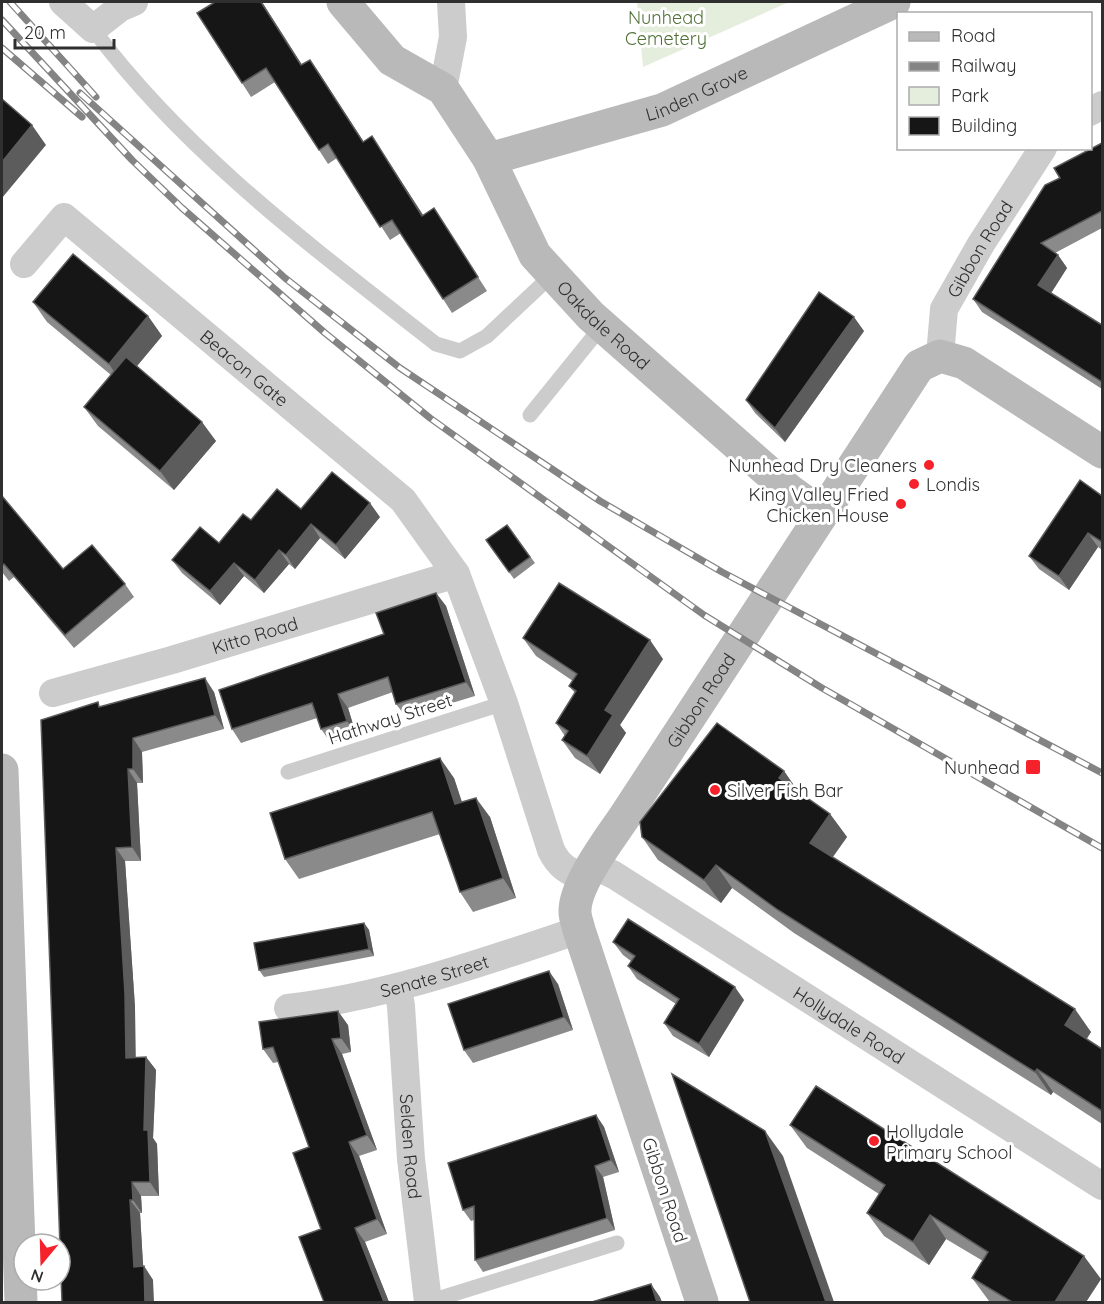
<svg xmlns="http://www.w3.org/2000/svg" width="1104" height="1304" font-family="Quicksand,sans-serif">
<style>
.green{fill:#e5eedc}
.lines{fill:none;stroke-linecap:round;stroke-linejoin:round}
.lane{stroke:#ccc;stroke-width:15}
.street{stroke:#ccc;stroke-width:28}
.secondary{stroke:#b9b9b9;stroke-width:33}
.rail-casing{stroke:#848484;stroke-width:7}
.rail{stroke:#fff;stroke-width:4.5;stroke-dasharray:14;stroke-linecap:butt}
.wall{fill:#8a8a8a}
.shaded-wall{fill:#5c5c5c}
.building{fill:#161616;stroke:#5c5c5c;stroke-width:1.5}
.poi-dot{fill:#f5222c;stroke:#fff;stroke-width:2}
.labels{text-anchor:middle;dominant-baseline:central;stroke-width:6;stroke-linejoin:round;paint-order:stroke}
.park-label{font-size:18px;fill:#517038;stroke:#fff}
.street-label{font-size:18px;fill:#2f2f2f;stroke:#fff}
.poi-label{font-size:18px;fill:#2f2f2f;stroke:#fff;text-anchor:end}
</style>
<rect width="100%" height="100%" fill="#fff"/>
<path class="green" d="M637,2H789L643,67Z"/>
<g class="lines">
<g class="lane">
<path d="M93,29C186,154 315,249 436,344L460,351L487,336L553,274"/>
<path d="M530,415L602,326"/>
<path d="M288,772L504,703"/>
<path d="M428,1302L617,1243"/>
</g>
<g class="street">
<path d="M63,2L93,29L120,8L134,2"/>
<path d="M443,89L453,37L451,2"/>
<path d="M1090,112L1102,105"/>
<path id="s1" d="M24,264L64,217L403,500L456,574L504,703L551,850C559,867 569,872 586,878"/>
<path id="s2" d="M940,356L944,309L981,244L1043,148"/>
<path id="s3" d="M53,693L172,660L456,574"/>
<path id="s4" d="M593,865L614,875L1102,1186"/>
<path id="s5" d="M398,989L401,1006L411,1159L428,1302"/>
<path id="s6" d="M288,1008C388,996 483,962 579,930"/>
</g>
<g class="secondary">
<path id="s7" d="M343,2L392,60L443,89L489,159L535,255L591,316L790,491L822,514"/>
<path id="s8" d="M489,159L662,110L894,2"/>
<path d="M2,770L21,1302"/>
<path id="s9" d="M702,1302L579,930C578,925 575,918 575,912C574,884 612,836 627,813L919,366L940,356L964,363L1102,452"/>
</g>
<defs>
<g id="rail">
<path d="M10,2L96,97"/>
<path d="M2,20L132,160L182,208L325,333L430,418L704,615L822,688L1102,848"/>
<path d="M2,48L82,117"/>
<path d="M80,93L285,278L400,368L600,501L722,572L1102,773"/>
</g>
</defs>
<use href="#rail" class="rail-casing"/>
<use href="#rail" class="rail"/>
</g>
<g class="wall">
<path d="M215,2L302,65L319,73L363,141L381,150L423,215L434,208L487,291L452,313L401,233L390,240L337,158L328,164L275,82L251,97L242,83Z"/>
<path d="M1102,143V228L1055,253L1058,255L1067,268L1051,293L1102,325V389L982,312L973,299L1060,178Z"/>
<path d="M33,302L148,316L162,336L137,366L216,441L174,490L98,426L84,407L111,375L47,322Z"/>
<path d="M864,331L785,442L755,413L746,400Z"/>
<path d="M2,496L63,569L125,584L134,597L74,648L14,577L9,581L2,572Z"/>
<path d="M1102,496V550L1098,547L1069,590L1039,569L1029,556Z"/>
<path d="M301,509L380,517L345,559L320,538L295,569L289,564L264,593L244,576L220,605L182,573L172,560L219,543L251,520Z"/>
<path d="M507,525L535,563L514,579L486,540Z"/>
<path d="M436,593L446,606L475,696L406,717L396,704L393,692L348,708L356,734L331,743L321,729L317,718L241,743L232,729L384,634Z"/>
<path d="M523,638L663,659L620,725L626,733L600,774L575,758L562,740L565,736L556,723L575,693L569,686L573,681L536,656Z"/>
<path d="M214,692L224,729L142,752L143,783H137L141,861H125L135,1007V1057H146L156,1070L153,1138L157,1144L159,1196H141L142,1213H140L143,1266H144L153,1280L62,1302L101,706Z"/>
<path d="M784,771L798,792L830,814L847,837L833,857L1091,1032L1086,1039L1102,1049V1124L1053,1092L1051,1095L794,933L732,888L721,903L658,860L642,837Z"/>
<path d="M454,778L462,802L490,817L516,898L473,912L460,892L440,834L299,879L285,859Z"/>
<path d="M364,923L369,930L374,956L264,977L259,970Z"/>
<path d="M613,942L744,1000L709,1057L673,1036L664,1023L676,1004L637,979L628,966L631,961L623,955Z"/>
<path d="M558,984L573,1030L473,1063L464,1050Z"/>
<path d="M348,1025L351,1052L342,1054L377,1150L359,1156L387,1234L365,1242L389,1302H324L321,1229L309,1147L278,1062L273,1063L263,1049Z"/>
<path d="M596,1115L604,1127L619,1172L603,1177L615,1230L483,1272L475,1260L474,1220L471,1221L463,1210Z"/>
<path d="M790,1125L1101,1279L1086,1302H991L989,1301L972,1278L983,1261L946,1239L929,1265L884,1236L867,1213L879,1194L807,1148Z"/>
</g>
<g class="shaded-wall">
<path d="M261,2H262L311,79L301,65Z"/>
<path d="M310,60L319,73L372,155L363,142Z"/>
<path d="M32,125L46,145L2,198V162Z"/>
<path d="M372,136L381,150L432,229L422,216Z"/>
<path d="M1058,255L1067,268L1048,298L1038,285Z"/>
<path d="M148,316L162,336L122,384L109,364Z"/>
<path d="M854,317L864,331L785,442L775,428Z"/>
<path d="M202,422L216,441L174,490L160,471Z"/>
<path d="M370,503L380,517L345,559L336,545Z"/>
<path d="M311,524L320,538L295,569L286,555Z"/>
<path d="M1088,533L1098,547L1069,590L1059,576Z"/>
<path d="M279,550L289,564L264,593L255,580Z"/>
<path d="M234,563L244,576L220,605L210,591Z"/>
<path d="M436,593L446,606L475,696L466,682Z"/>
<path d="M650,640L663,659L620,725L626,733L600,774L587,756L605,710Z"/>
<path d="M205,678L214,692L224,729L215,715Z"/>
<path d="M338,694L348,708L356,734L347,721Z"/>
<path d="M133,738L142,752L143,783L133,769Z"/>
<path d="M440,758L454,778L469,824L455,804Z"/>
<path d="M128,769L137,783L141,861L132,847Z"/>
<path d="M784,771L800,794L779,778Z"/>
<path d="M476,798L490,817L516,898L503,878Z"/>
<path d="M830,814L847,837L826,866L810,843Z"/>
<path d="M116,848L125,861L135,1007L136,1071L126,1058Z"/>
<path d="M716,865L732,888L721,903L704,880Z"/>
<path d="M364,923L369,930L374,956L369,949Z"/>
<path d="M549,971L558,984L573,1030L564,1017Z"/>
<path d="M735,987L744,1000L709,1057L699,1044Z"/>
<path d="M1075,1009L1091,1032L1081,1048L1065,1025Z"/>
<path d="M338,1011L348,1025L351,1052L341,1038Z"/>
<path d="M332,1039L342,1054L377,1150L367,1135Z"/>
<path d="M146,1057L156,1070L153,1138L157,1144L159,1196L150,1182L144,1130Z"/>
<path d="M1037,1069L1053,1092L1051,1095L1035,1072Z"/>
<path d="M596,1115L604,1127L619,1172L611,1160Z"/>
<path d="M765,1131L783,1156L834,1302H826Z"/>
<path d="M349,1142L359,1156L387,1234L377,1219Z"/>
<path d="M595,1166L603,1177L615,1230L607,1218Z"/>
<path d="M132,1182L141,1196L142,1213L133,1200Z"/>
<path d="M130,1200L140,1213L144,1280L134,1267Z"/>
<path d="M930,1215L946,1239L929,1265L913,1242Z"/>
<path d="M355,1228L365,1242L389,1302H384Z"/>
<path d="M1084,1256L1101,1279L1086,1302H1055Z"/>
<path d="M144,1266L153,1280L154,1302H145Z"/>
<path d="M651,1284L660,1297L662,1302H657Z"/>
</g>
<g class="building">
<path d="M215,2H261L301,65L310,60L363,142L372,136L422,216L434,208L478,277L443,299L392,220L380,227L328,144L319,150L266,68L242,83L197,13Z"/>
<path d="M2,99L32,125L2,162Z"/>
<path d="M1102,143V211L1041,243L1058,255L1038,285L1102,325V382L973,299L1045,185L1060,178L1054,168Z"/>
<path d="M73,254L148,316L109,364L33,302Z"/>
<path d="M819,292L854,317L775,428L746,400Z"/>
<path d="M126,357L202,422L160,471L84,407Z"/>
<path d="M332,472L370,503L336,545L311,524L286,555L279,550L255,580L234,563L210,591L172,560L200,527L219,543L243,514L251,520L277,489L301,509Z"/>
<path d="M1080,480L1102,496V542L1088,533L1059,576L1029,556Z"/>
<path d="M2,496L63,569L92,545L125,584L65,635L4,564L2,566Z"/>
<path d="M507,525L530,557L509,572L486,540Z"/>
<path d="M559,583L650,640L605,710L613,715L587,756L562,740L568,731L556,723L576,691L569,686L577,674L523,638Z"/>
<path d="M436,593L466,682L396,704L388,677L338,694L347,721L321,729L312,703L232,729L219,690L384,634L376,613Z"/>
<path d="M205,678L215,715L133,738V769H128L132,847L116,848L125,994L126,1058L146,1057L144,1130H148L150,1182H132L133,1200H130L134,1267L144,1266L145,1302H62L41,720L98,702L99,707Z"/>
<path d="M717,723L784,771L779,778L830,814L810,843L1075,1009L1065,1025L1102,1049V1111L1037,1069L1035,1072L778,910L716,865L704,880L642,837L640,822Z"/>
<path d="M440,758L455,804L476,798L503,878L460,892L432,812L285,859L270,813Z"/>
<path d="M628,919L735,987L699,1044L664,1023L679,999L628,966L635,956L613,942Z"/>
<path d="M364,923L369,949L259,970L254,943Z"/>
<path d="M549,971L564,1017L464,1050L448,1004Z"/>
<path d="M338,1011L341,1038L332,1039L367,1135L349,1142L377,1219L355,1228L384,1302H324L299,1237L321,1229L293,1153L309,1147L273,1047L263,1049L259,1022Z"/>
<path d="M672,1074L765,1131L826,1302H750Z"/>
<path d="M816,1086L1084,1256L1055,1302H1012L972,1278L988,1252L930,1215L913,1242L867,1213L885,1185L790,1125Z"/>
<path d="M596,1115L611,1160L595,1166L607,1218L475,1260L474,1206L463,1210L448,1163Z"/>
<path d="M651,1284L657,1302H592Z"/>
</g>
<g class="poi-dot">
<circle cx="929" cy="465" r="6"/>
<circle cx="914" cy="484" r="6"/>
<circle cx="901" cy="504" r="6"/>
<rect x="1025" y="759" width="16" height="16" rx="3"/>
<circle cx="715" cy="790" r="6"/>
<circle cx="874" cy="1141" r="6"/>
</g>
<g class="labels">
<g class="park-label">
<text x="666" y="17">Nunhead<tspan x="666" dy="21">Cemetery</tspan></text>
</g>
<g class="street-label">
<text stroke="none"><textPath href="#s8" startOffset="218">Linden Grove</textPath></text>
<text stroke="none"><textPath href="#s2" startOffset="117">Gibbon Road</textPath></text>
<text stroke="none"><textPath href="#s7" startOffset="423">Oakdale Road</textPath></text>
<text stroke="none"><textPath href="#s1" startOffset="297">Beacon Gate</textPath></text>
<text stroke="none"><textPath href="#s3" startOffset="210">Kitto Road</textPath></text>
<text stroke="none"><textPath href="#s9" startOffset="658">Gibbon Road</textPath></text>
<text transform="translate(390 719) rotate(-18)">Hathway Street</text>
<text stroke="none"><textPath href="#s6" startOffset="150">Senate Street</textPath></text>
<text stroke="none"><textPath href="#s4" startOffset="302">Hollydale Road</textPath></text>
<text stroke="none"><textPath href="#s5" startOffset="158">Selden Road</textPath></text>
<text transform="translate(665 1190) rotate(72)">Gibbon Road</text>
</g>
<g class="poi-label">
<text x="917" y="465">Nunhead Dry Cleaners</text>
<text x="926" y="484" text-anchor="start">Londis</text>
<text x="889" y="494">King Valley Fried<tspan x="889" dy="21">Chicken House</tspan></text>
<text x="1020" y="767">Nunhead</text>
<text x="727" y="790" text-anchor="start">Silver Fish Bar</text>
<text x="886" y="1131" text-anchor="start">Hollydale<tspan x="886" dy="21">Primary School</tspan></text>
</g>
</g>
<rect width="1104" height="1304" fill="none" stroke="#2f2f2f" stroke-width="6"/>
<rect x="897" y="12" width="195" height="138" fill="#ffffff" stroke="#acacac" stroke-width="1.5"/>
<rect x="909" y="32" width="30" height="9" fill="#b9b9b9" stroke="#acacac" stroke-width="1.5"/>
<text x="951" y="42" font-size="18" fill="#2f2f2f">Road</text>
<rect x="909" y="62" width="30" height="9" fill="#848484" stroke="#acacac" stroke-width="1.5"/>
<text x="951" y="72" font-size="18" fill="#2f2f2f">Railway</text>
<rect x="909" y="87" width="30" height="18" fill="#e5eedc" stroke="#acacac" stroke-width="1.5"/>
<text x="951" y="102" font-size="18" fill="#2f2f2f">Park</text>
<rect x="909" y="117" width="30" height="18" fill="#161616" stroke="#acacac" stroke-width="1.5"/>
<text x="951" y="132" font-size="18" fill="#2f2f2f">Building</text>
<g transform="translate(42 1262) rotate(199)"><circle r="28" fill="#ffffff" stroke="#acacac" stroke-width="1.5"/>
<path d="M0-4.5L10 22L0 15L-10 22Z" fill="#f5222c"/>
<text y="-9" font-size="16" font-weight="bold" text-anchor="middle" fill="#2f2f2f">N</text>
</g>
<path d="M15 39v9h99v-9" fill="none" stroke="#2f2f2f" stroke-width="3"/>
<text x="24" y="39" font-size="18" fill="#2f2f2f" stroke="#ffffff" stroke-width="4.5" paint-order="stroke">20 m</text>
</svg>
